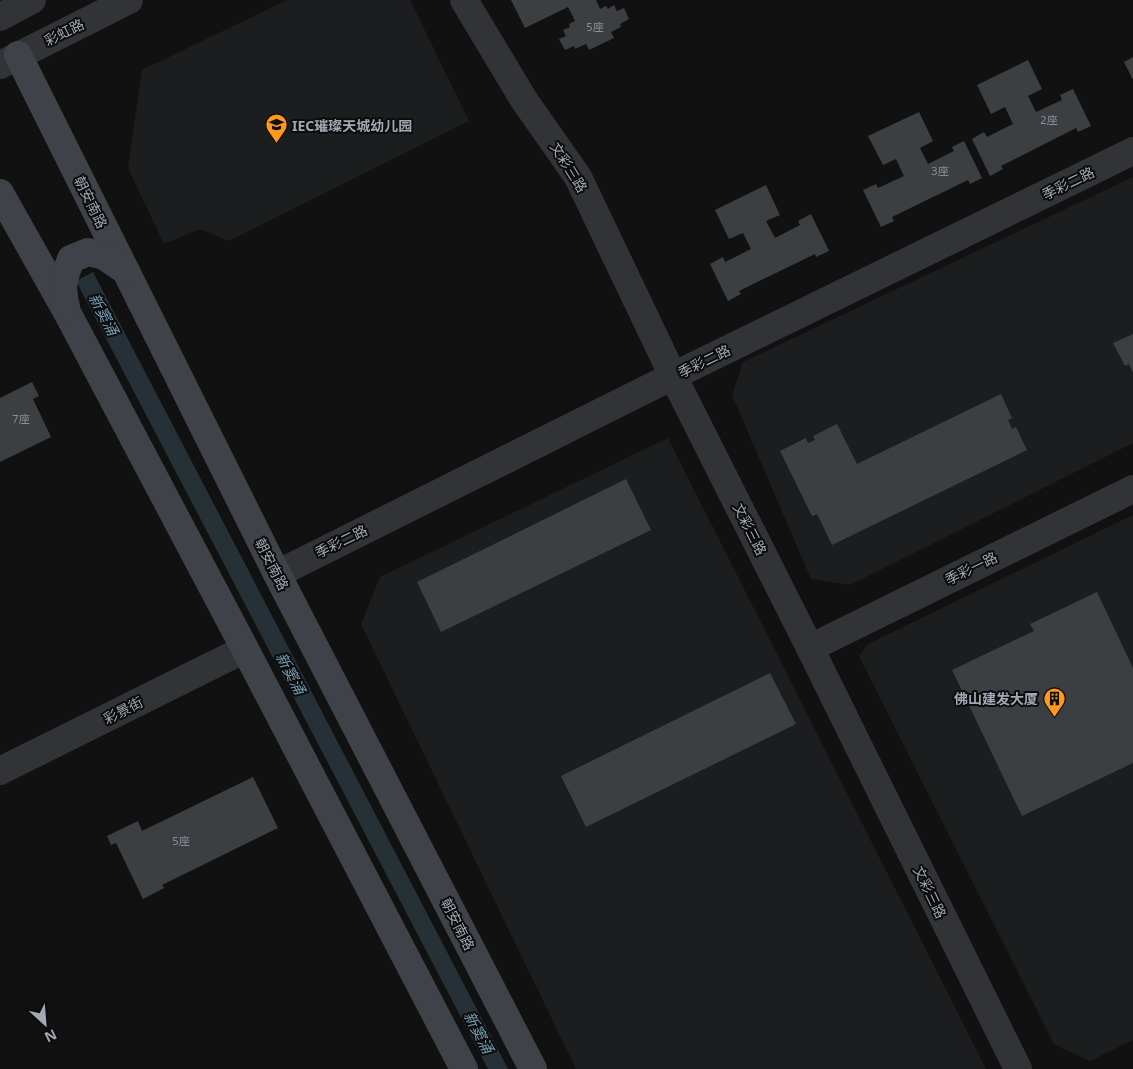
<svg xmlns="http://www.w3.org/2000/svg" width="1133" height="1069" font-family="'Noto Sans','Noto Sans SC',sans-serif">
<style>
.built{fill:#1c1d1f}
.water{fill:#263137}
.building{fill:#3c3f42}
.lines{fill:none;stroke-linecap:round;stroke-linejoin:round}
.tertiary{stroke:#313337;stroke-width:28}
.secondary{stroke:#3f4248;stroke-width:28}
.labels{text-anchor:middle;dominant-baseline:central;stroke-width:4;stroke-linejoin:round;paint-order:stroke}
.number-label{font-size:11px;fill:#888e98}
.street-label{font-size:14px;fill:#a1a9b4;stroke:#0c0c0d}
.poi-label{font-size:14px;font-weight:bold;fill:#a1a9b4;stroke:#0c0c0d;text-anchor:start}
.water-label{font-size:15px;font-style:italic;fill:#749db3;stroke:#0c0c0d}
</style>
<rect width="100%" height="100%" fill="#111112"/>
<g class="built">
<path d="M287,0H410L469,121L229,241L200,229L164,244L128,168L142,70Z"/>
<path d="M1133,177V443L850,585L811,579L732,395L743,362Z"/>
<path d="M668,438L986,1069H576L361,624L380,577Z"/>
<path d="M1133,515V1040L1090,1061L1054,1044L859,656L868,644Z"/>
</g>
<path class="water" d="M93,272L508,1069H488L76,281Z"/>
<g class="building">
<path d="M511,0H596L600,9L606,6L608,9L614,5L617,11L624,8L629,19L620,24L621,27L611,32L614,38L589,50L586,44L575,49L574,46L565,50L559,39L566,36L563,30L570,27L569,24L575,21L568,7L525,28Z"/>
<path d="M1133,57V80L1124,62Z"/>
<path d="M1028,60L1042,89L1028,96L1036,112L1062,100L1060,95L1073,89L1091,126L1078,132L1076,128L1001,166L1003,169L990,176L972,139L984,132L987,137L1013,124L1005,107L991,114L977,85Z"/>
<path d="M919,112L933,141L920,148L928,164L954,151L952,147L964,141L982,178L970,184L968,180L892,217L894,221L881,227L863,190L876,184L878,188L904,176L896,159L883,165L868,136Z"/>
<path d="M766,185L780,215L766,221L775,238L800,225L798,221L811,214L829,251L816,257L815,254L739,291L741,294L728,301L710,264L723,257L725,262L751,249L743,233L729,239L715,210Z"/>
<path d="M1133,334V373L1129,364L1125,366L1113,343Z"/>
<path d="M32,382L39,396L33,399L51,437L0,462V398Z"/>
<path d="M1001,394L1012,418L1008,420L1012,429L1016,427L1027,450L832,545L817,514L812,516L780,451L806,438L808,443L815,440L813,436L837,424L857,464Z"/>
<path d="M626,479L651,530L441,632L417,582Z"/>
<path d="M1097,592L1133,668V763L1022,816L952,670L1034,631L1030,624Z"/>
<path d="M770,673L796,724L586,827L561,776Z"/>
<path d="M253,777L278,828L162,885L164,888L143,899L116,843L111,845L107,836L138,821L142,831Z"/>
</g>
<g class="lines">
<g class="tertiary">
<path d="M464,0L524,100L578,177L673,376L810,648L1018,1069"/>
<path d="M0,17L32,0"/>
<path d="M0,65L129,0"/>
<path d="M277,574L673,376L1133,151"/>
<path d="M810,648L1133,489"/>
<path d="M0,771L245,649"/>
</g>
<g class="secondary">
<path d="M18,55L277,574L533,1069"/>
<path d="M0,193L68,314L245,649L464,1069"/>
<path d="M66,307C61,286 63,279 71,259L88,252L104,256L126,271"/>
</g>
</g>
<defs>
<symbol id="school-pin" viewBox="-11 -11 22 30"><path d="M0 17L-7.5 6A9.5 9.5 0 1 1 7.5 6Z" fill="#ff981c" stroke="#0c0c0d"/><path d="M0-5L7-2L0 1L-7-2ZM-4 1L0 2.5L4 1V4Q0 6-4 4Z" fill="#111"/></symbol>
<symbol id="building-pin" viewBox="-11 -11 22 30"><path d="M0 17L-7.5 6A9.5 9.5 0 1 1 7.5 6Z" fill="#ff981c" stroke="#0c0c0d"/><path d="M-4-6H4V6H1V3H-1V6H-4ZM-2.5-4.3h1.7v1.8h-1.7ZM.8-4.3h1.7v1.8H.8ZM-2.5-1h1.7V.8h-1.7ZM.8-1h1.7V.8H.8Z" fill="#111"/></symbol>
</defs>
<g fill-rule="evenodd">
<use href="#school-pin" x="264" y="112" width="25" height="34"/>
<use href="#building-pin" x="1042" y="686" width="25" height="34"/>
</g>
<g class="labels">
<g class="number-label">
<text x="595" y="26">5座</text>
<text x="1049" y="119">2座</text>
<text x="940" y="170">3座</text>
<text x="21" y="418">7座</text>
<text x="181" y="840">5座</text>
</g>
<g class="street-label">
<text transform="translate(64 32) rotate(-26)">彩虹路</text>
<text transform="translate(569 167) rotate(58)">文彩三路</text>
<text transform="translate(1068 183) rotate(-26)">季彩二路</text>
<text transform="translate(91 202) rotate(64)">朝安南路</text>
<text transform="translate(704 361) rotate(-26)">季彩二路</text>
<text transform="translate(750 529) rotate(63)">文彩三路</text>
<text transform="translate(341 541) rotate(-26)">季彩二路</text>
<text transform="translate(272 564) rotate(63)">朝安南路</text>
<text transform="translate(971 568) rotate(-26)">季彩一路</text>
<text transform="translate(123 710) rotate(-27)">彩景街</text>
<text transform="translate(930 892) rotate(64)">文彩三路</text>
<text transform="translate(458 924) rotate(63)">朝安南路</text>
</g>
<g class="poi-label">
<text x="292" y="125">IEC璀璨天城幼儿园</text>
<text x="1038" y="698" text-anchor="end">佛山建发大厦</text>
</g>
<g class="water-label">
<text transform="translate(104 314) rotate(62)">新窦涌</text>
<text transform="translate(291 673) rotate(62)">新窦涌</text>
<text transform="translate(479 1032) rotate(62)">新窦涌</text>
</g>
</g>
<g transform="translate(45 1024) rotate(154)" stroke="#0c0c0d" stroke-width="4" paint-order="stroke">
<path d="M0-4L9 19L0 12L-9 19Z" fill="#a1a9b4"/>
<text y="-8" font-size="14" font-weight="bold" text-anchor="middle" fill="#a1a9b4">N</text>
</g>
</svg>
